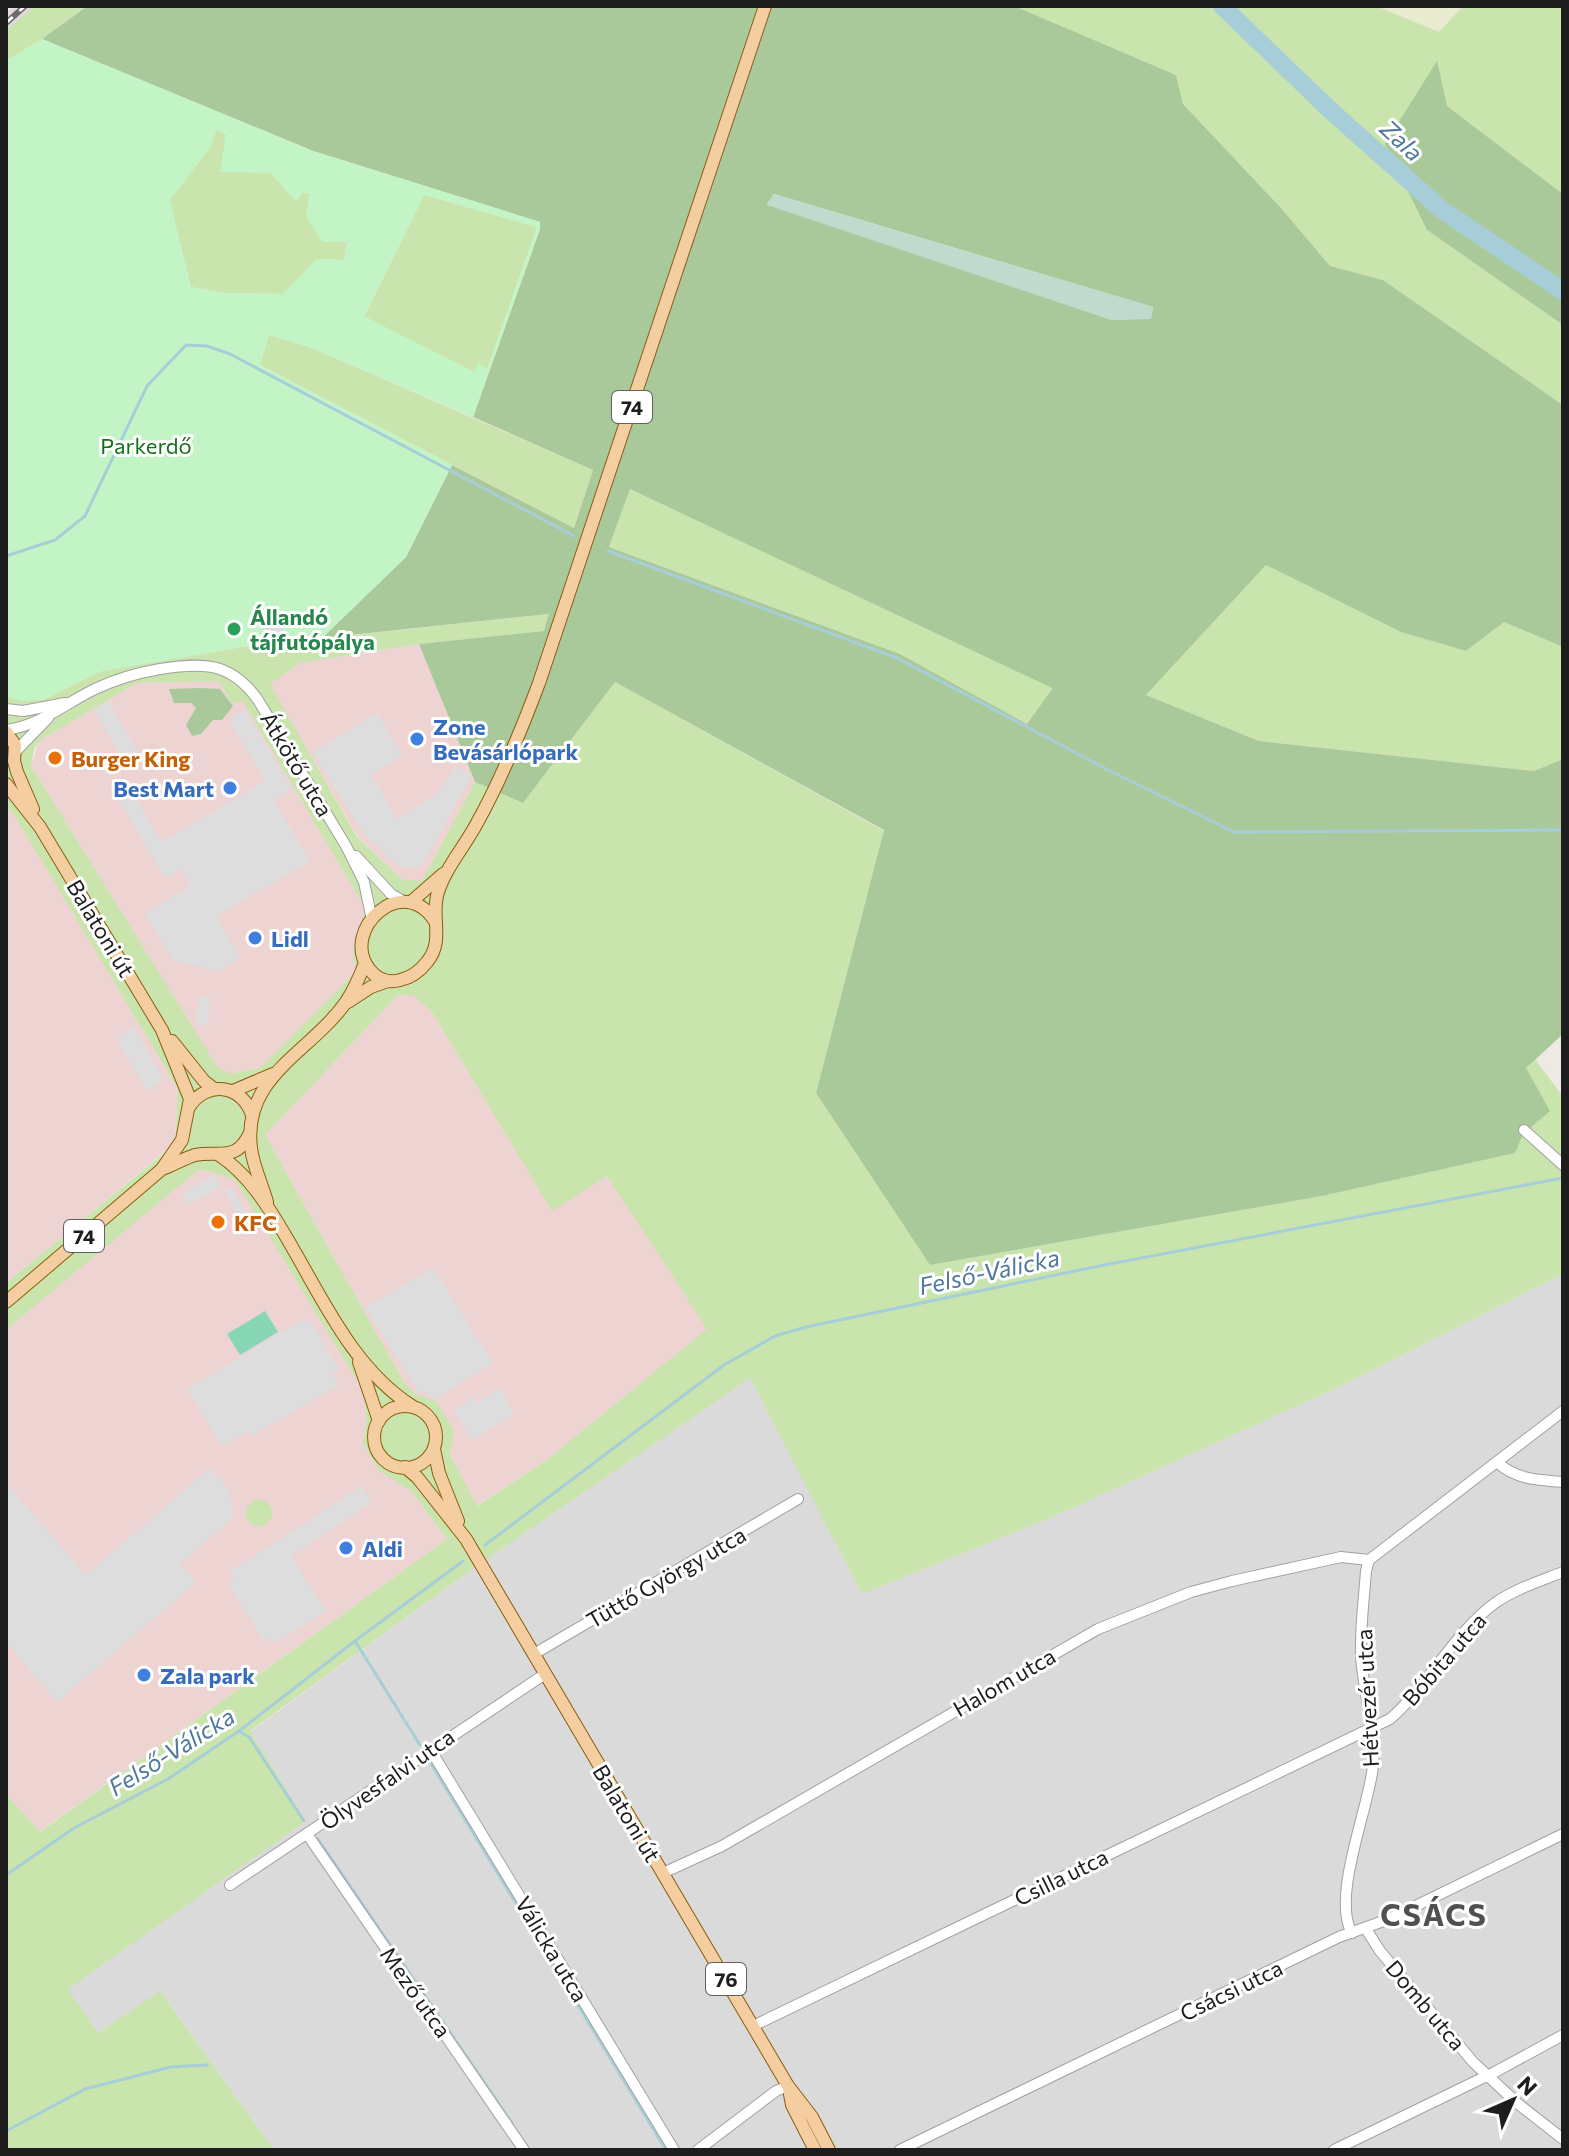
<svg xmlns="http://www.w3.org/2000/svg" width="1569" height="2156" font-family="Commissioner,sans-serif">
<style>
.residential{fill:#dbdada}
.commercial{fill:#edd4d3}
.industrial{fill:#e6d6e3}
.farmland{fill:#e9ebd0}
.grass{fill:#c9e4ac;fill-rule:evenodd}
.forest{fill:#aac99b;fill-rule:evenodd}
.wetland{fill:#c1dace}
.park{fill:#c3f4c5;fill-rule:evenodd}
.pitch{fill:#87d6b6}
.parking{fill:#ddd}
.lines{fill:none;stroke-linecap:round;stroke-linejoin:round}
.stream{stroke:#a7ced8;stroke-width:3}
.river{stroke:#a7ced8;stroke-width:18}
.minor-casing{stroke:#a1a1a1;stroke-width:12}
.major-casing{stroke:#8a5d0c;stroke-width:14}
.minor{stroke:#fff;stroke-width:10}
.major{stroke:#f4cea1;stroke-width:12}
.rail-casing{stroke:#6b6b6b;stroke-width:6}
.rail{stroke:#fff;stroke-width:3;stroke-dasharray:9;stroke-linecap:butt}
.leisure-dot{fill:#2e9e5b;stroke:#fff;stroke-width:3}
.shop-dot{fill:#3f7fe0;stroke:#fff;stroke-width:3}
.food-dot{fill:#e8710a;stroke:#fff;stroke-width:3}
.labels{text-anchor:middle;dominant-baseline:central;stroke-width:6;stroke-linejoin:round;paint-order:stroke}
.shield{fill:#fff;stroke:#616161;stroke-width:2}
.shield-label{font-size:20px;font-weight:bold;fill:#1d1d1d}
.park-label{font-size:22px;fill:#147119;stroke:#fff}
.leisure-label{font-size:22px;font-weight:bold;fill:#27864d;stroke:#fff;text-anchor:start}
.shop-label{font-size:22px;font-weight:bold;fill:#366cbe;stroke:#fff;text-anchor:start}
.food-label{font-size:22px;font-weight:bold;fill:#c56008;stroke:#fff;text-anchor:start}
.street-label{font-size:22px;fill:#1d1d1d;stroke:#fff}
.water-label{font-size:24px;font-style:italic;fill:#4e789d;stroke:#fff}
.district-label{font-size:30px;font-weight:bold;letter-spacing:2px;fill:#505050;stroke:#fff}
</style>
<rect width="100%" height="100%" fill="#ede9e3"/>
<path class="residential" d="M1563,1274V2150H274L161,1992L98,2033L67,1989L306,1821L250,1732L475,1567L751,1377L862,1594L1057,1515L1332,1390Z"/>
<g class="commercial">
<path d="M419,644L475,782L422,882L403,880L358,837L269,684L300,663Z"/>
<path d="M219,681L232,702L243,700L365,908L353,951L356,972L261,1067L232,1074L218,1069L31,766L39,741L136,683Z"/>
<path d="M11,809L178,1089L175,1143L6,1283V811Z"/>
<path d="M398,995H413L432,1012L552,1210L607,1176L708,1329L548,1459L476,1506L450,1455L436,1402L415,1394L404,1382L265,1135Z"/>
<path d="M206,1170L236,1180L358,1382L367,1409V1426L362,1442L379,1470L411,1491L447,1539L39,1832L6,1794V1330L186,1178L197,1171Z"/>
</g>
<path class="industrial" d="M14,6H34L6,30V13Z"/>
<path class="farmland" d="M1376,6H1463L1439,32Z"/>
<g class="grass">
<path d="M34,6H86L42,39L6,61V30Z"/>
<path d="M1014,6H1376L1439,32L1463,6H1563V194L1447,106L1427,230L1563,325V405L1383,280L1330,266L1281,208L1183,104L1176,75Z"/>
<path d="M216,130C242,137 277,180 295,200L303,192L310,194L347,242L344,260L317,259L283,294L226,293L191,287L169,200L211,146Z"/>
<path d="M424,195L537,227L487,370L474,372L364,317Z"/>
<path d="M269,334L312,348L593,470L574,528L260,365Z"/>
<path d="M630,489L1053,688L1027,724L900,654L609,547Z"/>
<path d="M1266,565L1401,632L1466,651L1504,622L1563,647V759L1534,771L1259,741L1146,695Z"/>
<path d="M550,614L544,631L419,644L300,663L270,684L357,837L403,880L422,881L475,782L523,803L615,682L884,831L816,1093L930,1265L1322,1196L1514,1153L1526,1068L1535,1059L1563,1097V1274L1332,1390L1057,1515L862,1594L750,1378L475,1567L250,1731L306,1821L68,1989L98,2033L160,1991L274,2150H6V1794L40,1832L447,1539L411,1491L379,1471L362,1442C370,1419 366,1404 358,1382L235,1180L206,1170L197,1171L6,1330V1283L175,1144L178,1089L11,810L6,811V696L23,701L45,699L101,671L243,647ZM219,681L232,703L243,701L365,908L353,951L356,972L261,1067L232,1074L218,1068L31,766L34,749L39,741L136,683ZM398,995H413L432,1012L552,1211L607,1176L707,1329L548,1459L477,1506L450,1455L454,1430L436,1401L415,1394L404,1382L265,1135Z"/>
<circle cx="259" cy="1513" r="13"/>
</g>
<g class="forest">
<path d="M87,6H1014L1176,75L1183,104L1281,208L1330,266L1383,280L1563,405V647L1504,622L1466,651L1401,632L1266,565L1146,695L1259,741L1534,771L1563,759V1034L1526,1068L1550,1111L1523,1134L1515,1153L1322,1196L930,1265L816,1093L884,830L615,682L523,803L475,782L419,644L544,631L549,614L322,638L406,557L452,465L574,528L593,470L473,417L540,229V222L313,151L42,39ZM774,194L1153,307L1151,318L1112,320L767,204ZM630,489L1052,688V689L1027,724L900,654L609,547Z"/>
<path d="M1437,61L1447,106L1563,194V325L1427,230L1385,144Z"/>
<path d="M200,688L220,689L233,706L222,720H213L201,734L192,736L186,725L196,708L191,703H174L169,689Z"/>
</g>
<path class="wetland" d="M773,194L1153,307L1151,319L1112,320L767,205Z"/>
<path class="park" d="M42,39L313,151L540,222V229L473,417L312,348L269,335L260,365L452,465L406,557L322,638L243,647L101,671L45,699L23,701L6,696V61ZM216,130L226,133L220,172L271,173L296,201L303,192L309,194L306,217L323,242H347L344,260L317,259L283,294L226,293L191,287L170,200L211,146ZM424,195L537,227L487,369L478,363L474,372L364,316Z"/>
<path class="pitch" d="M265,1311L278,1332L240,1355L227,1334Z"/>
<g class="parking">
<path d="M276,610L288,640L268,643L258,617Z"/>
<path d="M108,701L141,757L127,766L94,710Z"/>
<path d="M245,709L292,789L274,800L310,861L216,916L240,958L219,971L173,960L145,913L191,885L181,869L165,878L119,800L132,792L162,842L265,781L229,719Z"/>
<path d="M377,713L403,755L371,775L397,819L436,795L456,766L472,775L421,867H400L363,833L313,752Z"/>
<path d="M199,996L210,997L208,1025L197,1024Z"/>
<path d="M133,1027L164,1079L147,1091L116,1037Z"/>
<path d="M215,1174L221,1187L188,1205L182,1193Z"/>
<path d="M231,1187L253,1223L246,1227L224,1191Z"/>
<path d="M433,1268L493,1363L433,1400L427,1391L421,1395L365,1308Z"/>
<path d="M302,1320L304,1323L310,1320L339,1370L332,1374L338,1385L252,1436L248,1431L222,1446L187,1389Z"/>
<path d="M500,1388L514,1414L472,1440L454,1410L474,1398L478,1402Z"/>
<path d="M210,1468L229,1490L234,1517L180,1564L196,1582L57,1702L6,1642V1483L86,1575Z"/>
<path d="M362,1486L372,1502L291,1556L326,1611L275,1643L271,1637L264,1641L228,1584L235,1579L230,1572Z"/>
</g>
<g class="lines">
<g class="stream">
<path d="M608,551L897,658L1110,771L1234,832L1563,830"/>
<path d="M6,556L55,540L85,516L147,386L186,345L207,346L230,354L574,536"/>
<path d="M485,1545L724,1365L775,1336L806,1327L1099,1266L1563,1178"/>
<path d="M355,1641L420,1745"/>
<path d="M239,1731L249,1737L304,1821"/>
<path d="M430,1762L666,2150"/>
<path d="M318,1839L512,2123"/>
<path d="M6,1875L74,1828L168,1779L239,1731L355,1641L463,1561"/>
<path d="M6,2131L85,2089L171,2067L207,2065"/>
</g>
<path class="river" d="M1222,6L1329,109L1441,209L1563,291"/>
<defs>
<g id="minor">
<path d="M6,709L23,711L65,703"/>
<path d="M6,730C39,726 66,703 95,689C116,679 137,673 160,669C203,662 231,662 258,700L346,846L364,882L372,920"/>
<path d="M16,751L48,718"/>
<path d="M356,856L391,894L403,901"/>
<path d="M1524,1130L1563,1165"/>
<path d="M1498,1463C1517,1480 1539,1480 1563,1482"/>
<path d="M534,1654L798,1499"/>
<path d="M430,1749L674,2150"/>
<path d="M307,1834L524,2150"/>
<path d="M663,1873L722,1846L1098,1629L1191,1592L1232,1581L1341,1557L1369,1560"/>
<path d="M230,1885L545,1674"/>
<path d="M1366,1929L1380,1951L1473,2062L1517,2103L1563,2139"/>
<path d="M1352,1933C1331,1897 1369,1808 1373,1766C1376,1733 1363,1690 1361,1656C1360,1628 1364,1599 1366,1571L1369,1560L1563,1411"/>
<path d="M753,2026L1390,1719C1429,1685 1452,1635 1495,1603C1515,1589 1540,1581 1563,1572"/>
<path d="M698,2150L776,2091L788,2086"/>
<path d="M900,2150L1339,1937L1389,1919L1563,1834"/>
<path d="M1334,2150L1495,2072L1563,2035"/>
</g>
<g id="major">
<path d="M6,732L15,745L14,761L17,772L33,809"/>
<path d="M6,784L40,827L162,1030L190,1099L182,1140L162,1169L6,1302"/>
<path d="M411,902L443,874"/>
<path d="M436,923C404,869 338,931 370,970C386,991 414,979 427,962C445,940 430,917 438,892C446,867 465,846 477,823C502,778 521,731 539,683L765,6"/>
<path d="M348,1002L371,987L388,981"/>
<path d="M172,1041L204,1081L214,1089"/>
<path d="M233,1091L273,1074"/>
<path d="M189,1107C206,1080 242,1084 252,1115"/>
<path d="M219,1155C248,1174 268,1206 285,1235C321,1295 352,1368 412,1406"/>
<path d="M165,1168C175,1164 185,1158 195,1155C219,1150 236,1163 250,1133"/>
<path d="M267,1202C262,1184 253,1166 251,1148C242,1076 310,1053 346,1002C354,990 360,976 365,963"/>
<path d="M359,1362L379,1421"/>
<circle cx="405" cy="1437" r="31"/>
<path d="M434,1449L439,1473L458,1521"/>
<path d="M405,1467L417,1477L466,1539L788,2086L812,2117L829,2150"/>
<path d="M789,2089L792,2105L815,2150"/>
</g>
</defs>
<use href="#minor" class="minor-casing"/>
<use href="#major" class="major-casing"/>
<use href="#minor" class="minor"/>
<use href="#major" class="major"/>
<defs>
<path id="rail" d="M6,23L25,6"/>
</defs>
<use href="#rail" class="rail-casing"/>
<use href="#rail" class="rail"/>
</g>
<circle class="leisure-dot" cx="234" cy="629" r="8"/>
<g class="shop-dot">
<circle cx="417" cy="739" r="8"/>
<circle cx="230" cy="788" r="8"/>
<circle cx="255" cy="938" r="8"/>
<circle cx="346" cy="1548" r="8"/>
<circle cx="144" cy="1675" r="8"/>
</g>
<g class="food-dot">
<circle cx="55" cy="758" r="8"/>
<circle cx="218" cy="1222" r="8"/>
</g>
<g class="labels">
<g class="shield">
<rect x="612" y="391" width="40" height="32" rx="6"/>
<rect x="64" y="1220" width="40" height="32" rx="6"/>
<rect x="706" y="1963" width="40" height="32" rx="6"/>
</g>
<g class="shield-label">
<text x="632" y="407">74</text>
<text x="84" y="1236">74</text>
<text x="726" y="1979">76</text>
</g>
<g class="park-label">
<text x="146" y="445">Parkerdő</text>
</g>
<g class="leisure-label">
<text x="250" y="616">Állandó<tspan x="250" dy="25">tájfutópálya</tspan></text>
</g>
<g class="shop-label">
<text x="433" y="726">Zone<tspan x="433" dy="25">Bevásárlópark</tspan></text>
<text x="214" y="788" text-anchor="end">Best Mart</text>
<text x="271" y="938">Lidl</text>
<text x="362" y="1548">Aldi</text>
<text x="160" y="1675">Zala park</text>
</g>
<g class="food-label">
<text x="71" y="758">Burger King</text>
<text x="234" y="1222">KFC</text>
</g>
<g class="street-label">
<text transform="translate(297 764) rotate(59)">Átkötő utca</text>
<text transform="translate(101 928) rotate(59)">Balatoni út</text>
<text transform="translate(666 1577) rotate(-30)">Tüttő György utca</text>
<text transform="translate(1444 1659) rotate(-49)">Bóbita utca</text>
<text transform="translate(1004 1682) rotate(-30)">Halom utca</text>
<text transform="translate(1367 1698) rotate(-93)">Hétvezér utca</text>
<text transform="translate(387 1779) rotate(-35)">Ölyvesfalvi utca</text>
<text transform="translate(627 1813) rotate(59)">Balatoni út</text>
<text transform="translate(1061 1877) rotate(-26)">Csilla utca</text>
<text transform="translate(552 1949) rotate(59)">Válicka utca</text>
<text transform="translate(1231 1990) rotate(-26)">Csácsi utca</text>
<text transform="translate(416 1992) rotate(55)">Mező utca</text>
<text transform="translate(1426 2005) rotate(50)">Domb utca</text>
</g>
<g class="water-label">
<text transform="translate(1402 140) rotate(43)">Zala</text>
<text transform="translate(989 1271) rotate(-12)">Felső-Válicka</text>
<text transform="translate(171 1751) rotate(-32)">Felső-Válicka</text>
</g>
<g class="district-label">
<text x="1434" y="1913">CSÁCS</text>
</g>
</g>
<rect width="1569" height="2156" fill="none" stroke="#1d1d1d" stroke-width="16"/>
<g transform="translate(1513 2100) rotate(45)" stroke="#ffffff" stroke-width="6" paint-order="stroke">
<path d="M0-6L14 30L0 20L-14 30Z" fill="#1d1d1d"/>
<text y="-12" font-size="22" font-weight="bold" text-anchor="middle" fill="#1d1d1d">N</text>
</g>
</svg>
